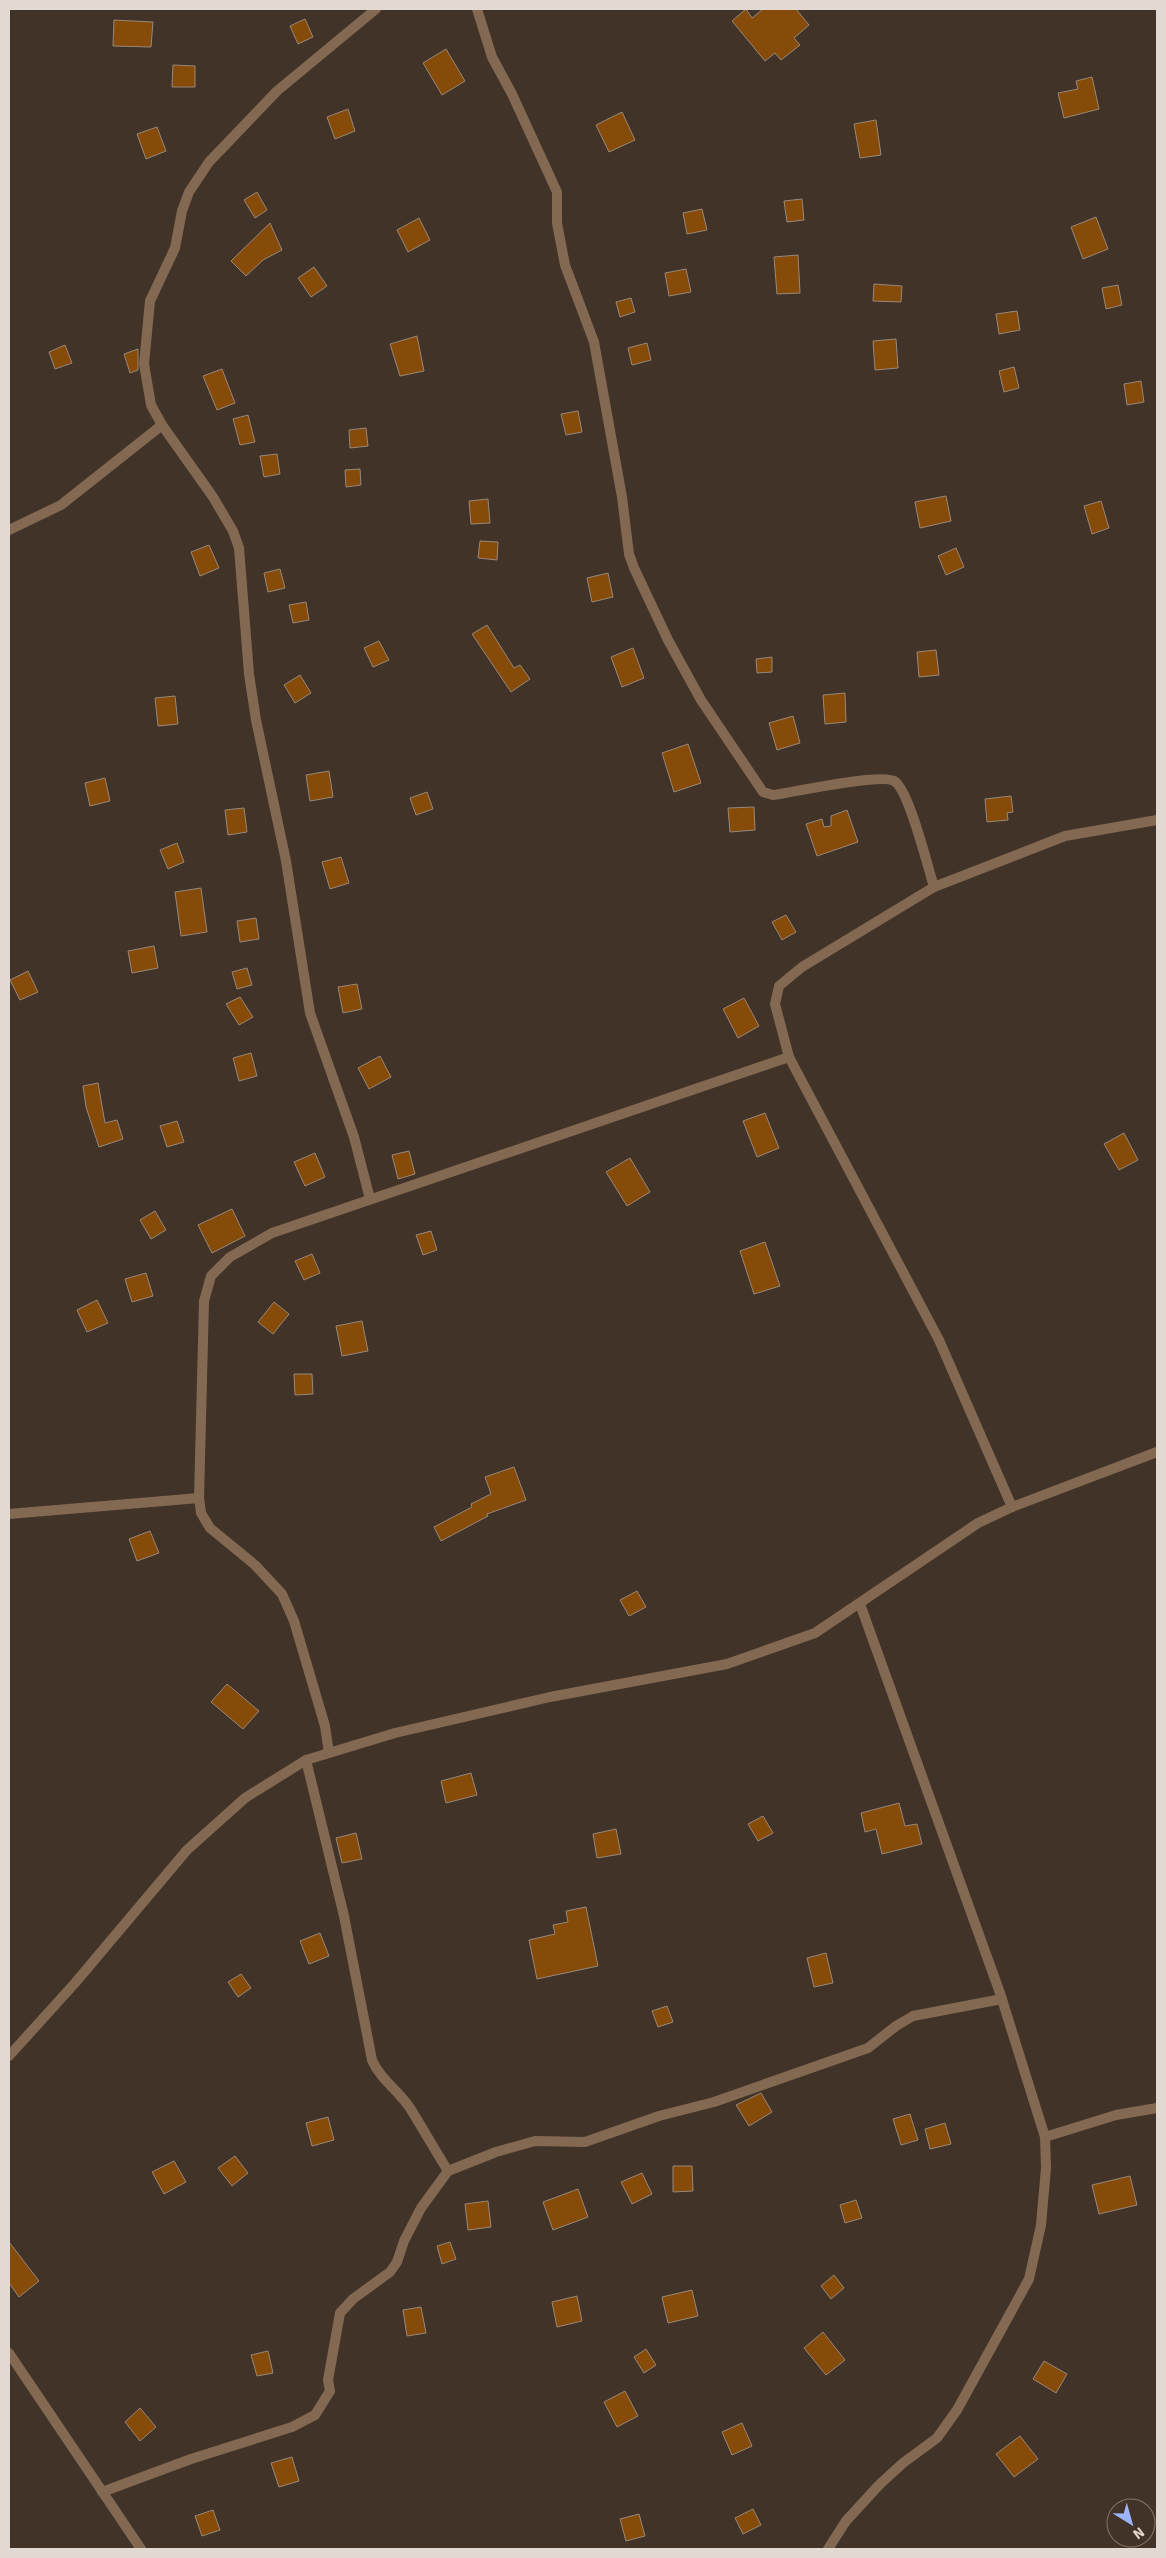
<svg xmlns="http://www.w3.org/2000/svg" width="1166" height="2558" font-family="Signika,sans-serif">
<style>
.building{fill:#864b08;stroke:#98887b}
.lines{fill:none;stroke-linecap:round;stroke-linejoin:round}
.minor{stroke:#846952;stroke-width:10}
</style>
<rect width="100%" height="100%" fill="#413328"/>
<g class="building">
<path d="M746,9L752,18L763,9H796L809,25L794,38L800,45L781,60L775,53L765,61L732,21Z"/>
<path d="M305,19L313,37L298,44L290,26Z"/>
<path d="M114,20L153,22L151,47L113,46Z"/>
<path d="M446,49L465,81L442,95L423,63Z"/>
<path d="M173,65L195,66V87H172Z"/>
<path d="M1092,77L1099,109L1064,118L1058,93L1078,89L1076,81Z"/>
<path d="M348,109L355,131L335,139L327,117Z"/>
<path d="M622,112L635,140L609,152L596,125Z"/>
<path d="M876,120L881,155L860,158L854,124Z"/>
<path d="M157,127L166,151L146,159L137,134Z"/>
<path d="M257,192L267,210L255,218L244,200Z"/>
<path d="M802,199L804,220L787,222L784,201Z"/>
<path d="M702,209L707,230L687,234L683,213Z"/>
<path d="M1096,217L1108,249L1083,259L1071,227Z"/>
<path d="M419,218L430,240L408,252L397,230Z"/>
<path d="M270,223L282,250L263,260L246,276L231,261Z"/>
<path d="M798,255L800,293L777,294L774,257Z"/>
<path d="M314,267L327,286L311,297L298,278Z"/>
<path d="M686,269L691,292L669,296L665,273Z"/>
<path d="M874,284L902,286L901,302L873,301Z"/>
<path d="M1118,285L1122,305L1106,309L1102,288Z"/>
<path d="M631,298L635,312L620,317L616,302Z"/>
<path d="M1017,311L1020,330L999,334L996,314Z"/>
<path d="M417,336L424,371L400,376L390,344Z"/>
<path d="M896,339L898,368L875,370L873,341Z"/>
<path d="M647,343L651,360L632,365L628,348Z"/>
<path d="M65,345L72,363L55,369L49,352Z"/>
<path d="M138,349V370L130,373L124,354Z"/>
<path d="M1014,367L1019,388L1004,392L999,371Z"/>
<path d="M222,369L235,403L217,410L203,376Z"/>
<path d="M1141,381L1144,402L1127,405L1124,384Z"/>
<path d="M578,411L582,432L566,435L561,414Z"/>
<path d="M248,415L255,442L240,445L233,419Z"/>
<path d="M366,428L368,446L350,448L349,430Z"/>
<path d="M277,454L280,474L264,477L260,456Z"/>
<path d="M360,469L361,485L346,487L345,470Z"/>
<path d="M946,496L951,521L920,528L915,502Z"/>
<path d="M488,499L490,523L471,524L469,501Z"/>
<path d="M1101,501L1109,528L1092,534L1084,506Z"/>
<path d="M480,541L498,542L497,560L478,558Z"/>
<path d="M209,545L219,568L200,576L191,552Z"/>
<path d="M956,548L964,567L946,575L938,556Z"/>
<path d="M280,569L285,588L268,592L264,573Z"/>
<path d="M608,573L613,597L592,602L587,578Z"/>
<path d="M306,602L309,620L293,623L289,605Z"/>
<path d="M487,625L514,668L520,665L530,679L511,692L472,634Z"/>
<path d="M379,641L389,660L373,667L364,648Z"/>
<path d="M633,648L644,678L622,687L611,657Z"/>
<path d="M936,650L939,675L919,677L917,652Z"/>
<path d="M772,657V672L757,673L756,659Z"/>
<path d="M300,675L311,693L295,703L284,685Z"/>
<path d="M845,693L846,722L825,724L823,695Z"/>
<path d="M175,696L178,724L158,726L155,698Z"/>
<path d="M793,716L800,743L777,750L769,723Z"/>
<path d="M688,744L701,783L674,792L662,753Z"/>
<path d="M329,771L333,797L310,801L306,775Z"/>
<path d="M105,778L110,801L90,806L85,783Z"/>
<path d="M427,792L433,809L416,815L410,798Z"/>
<path d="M1011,796L1013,812L1007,813L1008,820L987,822L985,799Z"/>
<path d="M754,807L755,830L730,832L728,808Z"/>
<path d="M244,808L247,832L228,835L225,810Z"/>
<path d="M847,810L858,842L817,856L806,824L822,819L824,827L831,826V816Z"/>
<path d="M177,843L184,862L168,869L160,850Z"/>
<path d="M341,857L349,883L330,889L322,862Z"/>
<path d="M201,888L207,932L181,936L175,892Z"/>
<path d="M786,915L796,932L782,940L772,922Z"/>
<path d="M256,918L259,939L240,942L237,921Z"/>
<path d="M154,946L158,968L132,973L128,951Z"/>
<path d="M247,968L252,985L237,989L232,972Z"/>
<path d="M28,971L38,992L20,1000L10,980Z"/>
<path d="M357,984L362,1009L343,1013L338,987Z"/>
<path d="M240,997L253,1017L239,1025L226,1004Z"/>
<path d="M744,998L759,1026L738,1038L723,1009Z"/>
<path d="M251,1053L257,1076L239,1081L233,1058Z"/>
<path d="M380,1056L391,1077L369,1089L358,1068Z"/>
<path d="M98,1083L105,1123L117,1120L123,1139L99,1147L86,1107L83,1086Z"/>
<path d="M765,1113L779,1148L757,1157L743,1121Z"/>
<path d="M177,1121L184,1142L167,1147L160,1126Z"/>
<path d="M1124,1133L1138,1160L1119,1170L1104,1144Z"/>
<path d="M409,1151L415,1174L398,1179L392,1155Z"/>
<path d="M315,1153L325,1177L305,1186L294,1162Z"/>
<path d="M630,1158L650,1192L627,1206L606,1172Z"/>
<path d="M232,1209L245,1236L212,1253L198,1225Z"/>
<path d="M155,1211L166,1230L151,1239L140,1220Z"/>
<path d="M431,1231L437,1250L423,1255L416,1235Z"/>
<path d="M765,1242L780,1286L754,1294L740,1251Z"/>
<path d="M312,1254L320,1273L304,1280L295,1261Z"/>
<path d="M146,1273L153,1296L132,1302L125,1279Z"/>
<path d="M97,1300L108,1323L87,1332L77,1310Z"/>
<path d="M274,1302L289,1314L273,1334L258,1322Z"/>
<path d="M362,1321L368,1351L342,1356L336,1326Z"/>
<path d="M294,1374H312L313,1394L295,1395Z"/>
<path d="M514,1467L526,1500L487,1514L488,1516L441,1541L434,1527L472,1507L471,1504L491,1494L485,1477Z"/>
<path d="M150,1531L159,1553L137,1561L129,1539Z"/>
<path d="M637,1591L646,1607L629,1616L620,1600Z"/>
<path d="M227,1684L259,1711L243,1729L211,1702Z"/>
<path d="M471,1773L477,1795L446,1803L441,1781Z"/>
<path d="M899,1803L905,1826L917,1824L922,1844L882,1854L876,1829L865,1832L861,1813Z"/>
<path d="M763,1816L773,1833L758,1841L748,1824Z"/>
<path d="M616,1829L621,1854L597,1858L593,1834Z"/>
<path d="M356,1833L362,1859L342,1863L336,1838Z"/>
<path d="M586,1907L598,1966L537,1979L529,1940L555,1934L553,1925L568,1922L566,1911Z"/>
<path d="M320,1933L329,1956L309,1964L300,1941Z"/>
<path d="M826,1953L833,1983L814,1987L807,1958Z"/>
<path d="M241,1974L251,1988L238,1997L228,1982Z"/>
<path d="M667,2006L673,2022L658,2027L652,2011Z"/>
<path d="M761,2093L772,2112L749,2126L736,2105Z"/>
<path d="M910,2114L918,2140L901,2145L893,2119Z"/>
<path d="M328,2117L334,2140L312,2146L306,2123Z"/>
<path d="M945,2123L951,2144L930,2149L925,2129Z"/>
<path d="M235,2156L248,2173L232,2186L218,2168Z"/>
<path d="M174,2161L186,2182L164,2194L152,2172Z"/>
<path d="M673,2166H692L693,2191L673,2192Z"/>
<path d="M642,2173L652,2194L632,2204L621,2182Z"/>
<path d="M1130,2176L1137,2205L1099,2214L1092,2185Z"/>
<path d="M578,2189L588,2217L553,2230L543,2202Z"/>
<path d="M856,2200L862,2218L845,2223L840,2205Z"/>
<path d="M488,2201L491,2227L468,2230L465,2204Z"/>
<path d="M9,2242L39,2281L19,2297L9,2283Z"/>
<path d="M450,2242L456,2259L442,2264L437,2246Z"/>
<path d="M834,2275L844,2288L831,2299L821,2286Z"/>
<path d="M692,2290L698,2316L668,2323L662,2297Z"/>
<path d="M577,2296L582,2321L557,2327L552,2302Z"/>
<path d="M421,2307L426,2333L407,2336L403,2310Z"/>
<path d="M823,2332L845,2360L826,2375L804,2348Z"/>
<path d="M646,2349L656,2365L644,2373L634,2357Z"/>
<path d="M268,2351L273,2373L257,2376L251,2355Z"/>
<path d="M1044,2361L1067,2374L1056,2393L1033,2379Z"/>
<path d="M625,2391L638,2416L617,2427L604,2402Z"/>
<path d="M140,2408L156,2427L140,2441L125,2422Z"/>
<path d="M742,2423L752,2446L732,2455L722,2432Z"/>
<path d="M1020,2436L1038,2459L1014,2477L996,2454Z"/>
<path d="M292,2457L299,2481L279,2487L271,2463Z"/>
<path d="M753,2509L761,2525L743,2534L735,2518Z"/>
<path d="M213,2510L220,2530L202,2536L195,2516Z"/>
<path d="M639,2514L645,2536L626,2541L620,2519Z"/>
</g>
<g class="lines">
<g class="minor">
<path d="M477,9L492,57L512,94L557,192V223L565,265L594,342L622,497L629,554L634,568L668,640L701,700L763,792L773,795C794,792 881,773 894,781C909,789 928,868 934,887"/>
<path d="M9,530L61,505L162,425"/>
<path d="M789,1057L775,1004L779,986L802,967L934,887L1065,836L1157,820"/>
<path d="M370,1199L354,1137L310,1013L286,861L256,720L249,674L239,548L233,531L213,497L162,425L151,405L144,364L150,301L175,248L182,211L189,192L209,162L277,91L376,9"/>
<path d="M9,1514L199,1498"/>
<path d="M329,1753L325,1726L294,1621L282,1594L255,1565L210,1528L201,1513L199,1498L204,1301L211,1276L230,1257L272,1233L789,1057L939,1340L1012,1507"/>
<path d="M306,1760L344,1916L372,2060C380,2079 398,2090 410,2108C423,2129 435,2150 448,2171L496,2152L535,2141L585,2142L659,2116L714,2102L868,2048L896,2026L913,2016L1002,1999"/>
<path d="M9,2056L75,1983L187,1850L245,1798L306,1760L395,1733L550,1697L727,1664L815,1633L978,1523L1012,1507L1157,1452"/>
<path d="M1045,2137L1116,2115L1157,2108"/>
<path d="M9,2353L141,2549"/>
<path d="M102,2492L191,2459L292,2427L315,2415L330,2391L328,2380L340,2313L353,2299L390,2272L397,2262L404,2241L421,2208L448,2171"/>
<path d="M828,2549L846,2521L879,2485L903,2463L937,2438L957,2410L1029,2279L1041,2225L1046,2168L1045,2137L1000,1993L860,1604"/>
</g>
</g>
<rect width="1166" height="2558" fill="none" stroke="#e2d9d3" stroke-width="20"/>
<g transform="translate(1131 2523) rotate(143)"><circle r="24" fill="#413328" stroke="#81756c"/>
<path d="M0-4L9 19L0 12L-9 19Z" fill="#9db4fd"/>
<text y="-8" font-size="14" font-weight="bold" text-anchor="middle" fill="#e2d9d3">N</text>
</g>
</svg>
